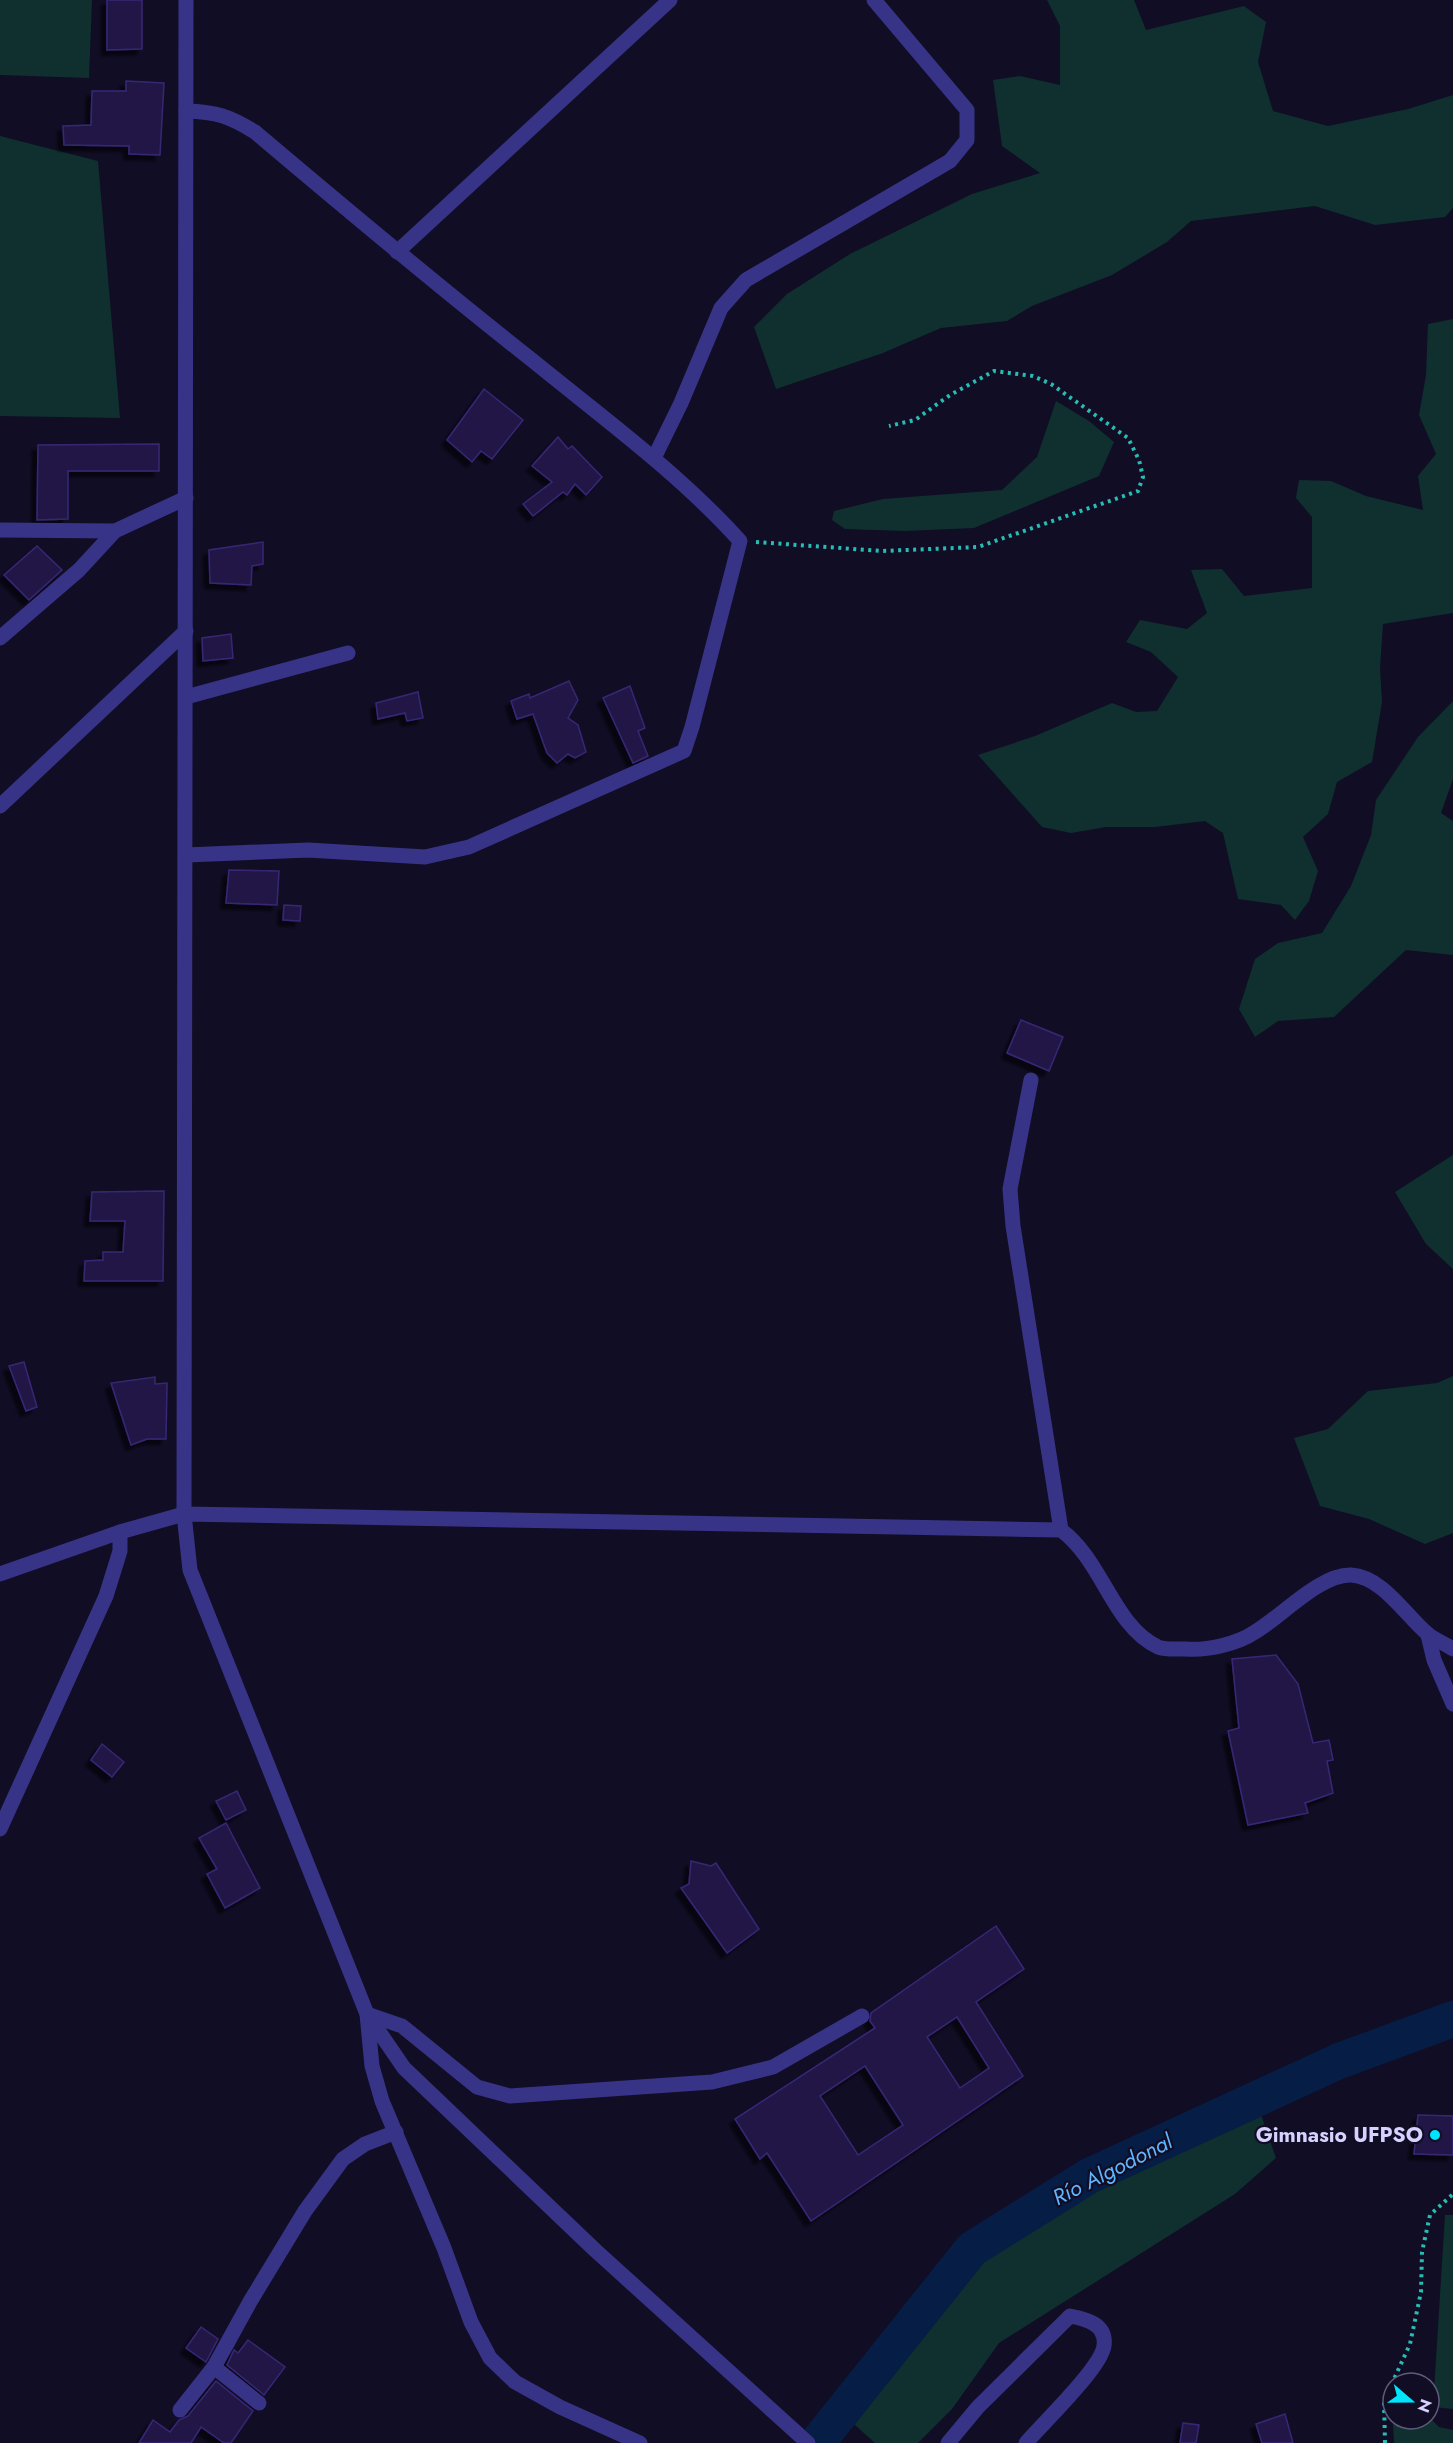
<svg xmlns="http://www.w3.org/2000/svg" width="1453" height="2443" font-family="Jost,sans-serif">
<style>
.green{fill:#0f302e}
.lines{fill:none;stroke-linecap:round;stroke-linejoin:round}
.river{stroke:#061d45;stroke-width:36}
.building{fill:#211847;stroke:#372875;stroke-width:1.5;fill-rule:evenodd;filter:url(#shadow)}
.path{stroke:#26beb4;stroke-width:4;stroke-dasharray:3 4.5;stroke-linecap:butt}
.minor{stroke:#373487;stroke-width:15}
.poi-dot{fill:#00e4fc;stroke:#110d25;stroke-width:2}
.labels{text-anchor:middle;dominant-baseline:central;stroke-width:4.5;stroke-linejoin:round;paint-order:stroke}
.poi-label{font-size:21px;font-weight:bold;fill:#d6d1ff;stroke:#110d25;text-anchor:end}
.water-label{font-size:22px;font-style:italic;fill:#5fb6ff;stroke:#110d25}
</style>
<defs>
<filter id="shadow"><feDropShadow dx="-5.5" dy="5.5" stdDeviation="1.5" flood-color="#0009"/></filter>
</defs>
<rect width="100%" height="100%" fill="#110d25"/>
<g class="green">
<path d="M0,0H92L89,78L0,75Z"/>
<path d="M1047,0H1134L1146,30L1244,6L1266,22L1258,62L1273,111L1328,126L1408,109L1453,95V208L1445,217L1375,225L1315,206L1191,221L1167,242L1112,275L1032,306L1007,321L941,328L883,353L776,389L754,327L787,294L850,254L972,194L1040,173L1002,146L993,80L1020,76L1060,85V26Z"/>
<path d="M0,136L98,161L120,418L0,416Z"/>
<path d="M1453,319V613L1383,624L1380,668L1382,702L1372,762L1337,782L1328,814L1303,837L1318,871L1309,901L1295,920L1281,905L1238,899L1223,833L1205,821L1155,827H1106L1071,833L1042,827L978,755L1035,736L1112,703L1136,712L1157,711L1178,677L1151,652L1126,642L1140,620L1187,629L1207,613L1191,570L1222,569L1244,596L1312,588V517L1296,498L1299,480L1331,481L1366,496L1423,510L1418,476L1436,454L1419,415L1426,375L1428,324Z"/>
<path d="M1056,401L1089,421L1114,442L1099,476L974,528L905,531L845,529L832,520L834,511L883,499L1002,490L1037,457Z"/>
<path d="M1453,701V779L1441,813L1453,821V955L1406,950L1334,1017L1278,1021L1255,1037L1239,1009L1255,959L1278,943L1322,933L1351,886L1371,835L1376,800L1418,737Z"/>
<path d="M1453,1155V1269L1426,1244L1395,1192Z"/>
<path d="M1453,1376V1533L1425,1544L1369,1519L1320,1506L1294,1438L1328,1429L1368,1391L1437,1383Z"/>
<path d="M1257,2103L1276,2158L1235,2194L999,2343L952,2409L918,2443H875L846,2417L974,2252L1093,2179Z"/>
<path d="M1445,2215H1453V2409L1433,2407Z"/>
<path d="M1393,2404V2419L1429,2417L1439,2427L1453,2430V2443H1394L1392,2406Z"/>
</g>
<g class="lines">
<path class="river" d="M817,2443L972,2249L1089,2176L1339,2061L1453,2019"/>
</g>
<g class="building">
<path d="M107,0H142V49L107,50Z"/>
<path d="M126,81L164,83L160,155L129,154V146L64,145L63,126L91,125L92,91H126Z"/>
<path d="M484,389L523,420L492,459L481,451L472,462L447,440Z"/>
<path d="M558,437L568,449L572,446L602,477L586,495L575,484L567,495L563,492L533,516L523,504L552,482L532,466Z"/>
<path d="M159,444V471H68V519L37,520L38,445Z"/>
<path d="M263,542V564L252,566L251,585L210,583L209,550Z"/>
<path d="M37,546L62,570L29,600L4,575Z"/>
<path d="M231,634L233,658L203,661L202,638Z"/>
<path d="M569,681L578,700L568,718L578,725L586,752L575,758L568,754L557,763L547,753L533,714L517,719L511,701L529,694L530,698Z"/>
<path d="M630,686L645,728L638,731L648,756L633,763L603,698Z"/>
<path d="M418,692L423,718L407,721L405,713L378,719L376,703Z"/>
<path d="M229,870L279,871L277,905L226,903Z"/>
<path d="M284,905L301,906L300,921L283,920Z"/>
<path d="M1021,1020L1063,1037L1049,1071L1007,1053Z"/>
<path d="M164,1191L163,1281H84L85,1261L103,1260V1252H123L125,1221H90L92,1192Z"/>
<path d="M24,1362L37,1407L26,1411L9,1366Z"/>
<path d="M155,1377V1384L167,1383L166,1439H147L131,1445L111,1383Z"/>
<path d="M1276,1655L1298,1684L1313,1743L1329,1740L1333,1760L1327,1761L1333,1793L1305,1803L1308,1813L1248,1825L1228,1731L1239,1728L1232,1659Z"/>
<path d="M102,1744L124,1762L112,1777L91,1760Z"/>
<path d="M237,1791L246,1810L226,1820L216,1801Z"/>
<path d="M226,1823L260,1888L225,1908L207,1874L217,1869L199,1838Z"/>
<path d="M691,1861L711,1866L716,1863L759,1929L727,1953L681,1888L689,1884Z"/>
<path d="M996,1926L1024,1969L976,2002L1023,2076L811,2221L767,2153L760,2159L735,2119L875,2028L870,2021L871,2013ZM957,2017L989,2068L960,2088L927,2037ZM865,2066L903,2125L858,2155L820,2096Z"/>
<path d="M1418,2115L1453,2116V2155L1414,2154Z"/>
<path d="M201,2327L218,2339L206,2362L186,2348Z"/>
<path d="M248,2340L285,2367L264,2395L227,2365L234,2350L238,2353Z"/>
<path d="M216,2381L253,2411L231,2443H224L201,2427L191,2443H139L153,2420L170,2432L179,2420L188,2416Z"/>
<path d="M1285,2414L1293,2443H1262L1256,2424Z"/>
<path d="M1183,2423L1199,2425L1196,2443H1180Z"/>
</g>
<g class="lines">
<g class="path">
<path d="M756,542L882,551L978,547L1138,491L1143,477L1139,460L1128,438L1051,384L1033,376L994,371L950,395L915,420L889,426"/>
<path d="M1385,2443L1384,2401L1410,2344L1421,2292L1422,2252L1430,2215L1453,2194"/>
</g>
<g class="minor">
<path d="M186,0L184,1514L190,1570L367,2014L404,2068L595,2250L808,2443"/>
<path d="M397,252L670,0"/>
<path d="M654,458L681,403L721,308L746,280L950,161L967,140V110L874,0"/>
<path d="M0,530L115,531"/>
<path d="M0,638L79,570L115,531L186,498"/>
<path d="M186,697L348,653"/>
<path d="M0,806L186,631"/>
<path d="M186,855L308,850L425,857L469,847L684,751L692,727L740,541C679,473 603,418 532,360C438,286 346,209 255,132C229,116 217,112 186,111"/>
<path d="M1031,1080L1010,1189L1013,1226L1061,1530"/>
<path d="M0,1574L120,1532L184,1514L1061,1530C1103,1561 1113,1626 1158,1647C1166,1650 1177,1649 1185,1649C1207,1651 1237,1644 1255,1632C1282,1616 1320,1574 1351,1575C1384,1577 1407,1618 1429,1635C1436,1640 1445,1644 1453,1649"/>
<path d="M1428,1635L1434,1660L1453,1704"/>
<path d="M0,1829L106,1596L120,1551V1532"/>
<path d="M214,2367L259,2403"/>
<path d="M180,2410L214,2367L251,2300L305,2211L343,2159L365,2144L396,2132"/>
<path d="M640,2443L560,2407L515,2382L490,2358L471,2322L444,2248L382,2101L372,2066L367,2014L402,2026L477,2087L510,2096L712,2082L773,2067L862,2016"/>
<path d="M948,2443L978,2407L1070,2316C1086,2319 1107,2324 1104,2346C1101,2368 1042,2424 1026,2443"/>
</g>
</g>
<circle class="poi-dot" cx="1435" cy="2135" r="6"/>
<g class="labels">
<g class="poi-label">
<text x="1423" y="2135">Gimnasio UFPSO</text>
</g>
<g class="water-label">
<text transform="translate(1112 2169) rotate(-27)">Río Algodonal</text>
</g>
</g>
<g transform="translate(1411 2401) rotate(110)"><circle r="28" fill="#110d25" stroke="#605b7c" stroke-width="1.5"/>
<path d="M0-4.5L10 22L0 15L-10 22Z" fill="#00e4fc"/>
<text y="-9" font-size="16" font-weight="bold" text-anchor="middle" fill="#d6d1ff">N</text>
</g>
</svg>
